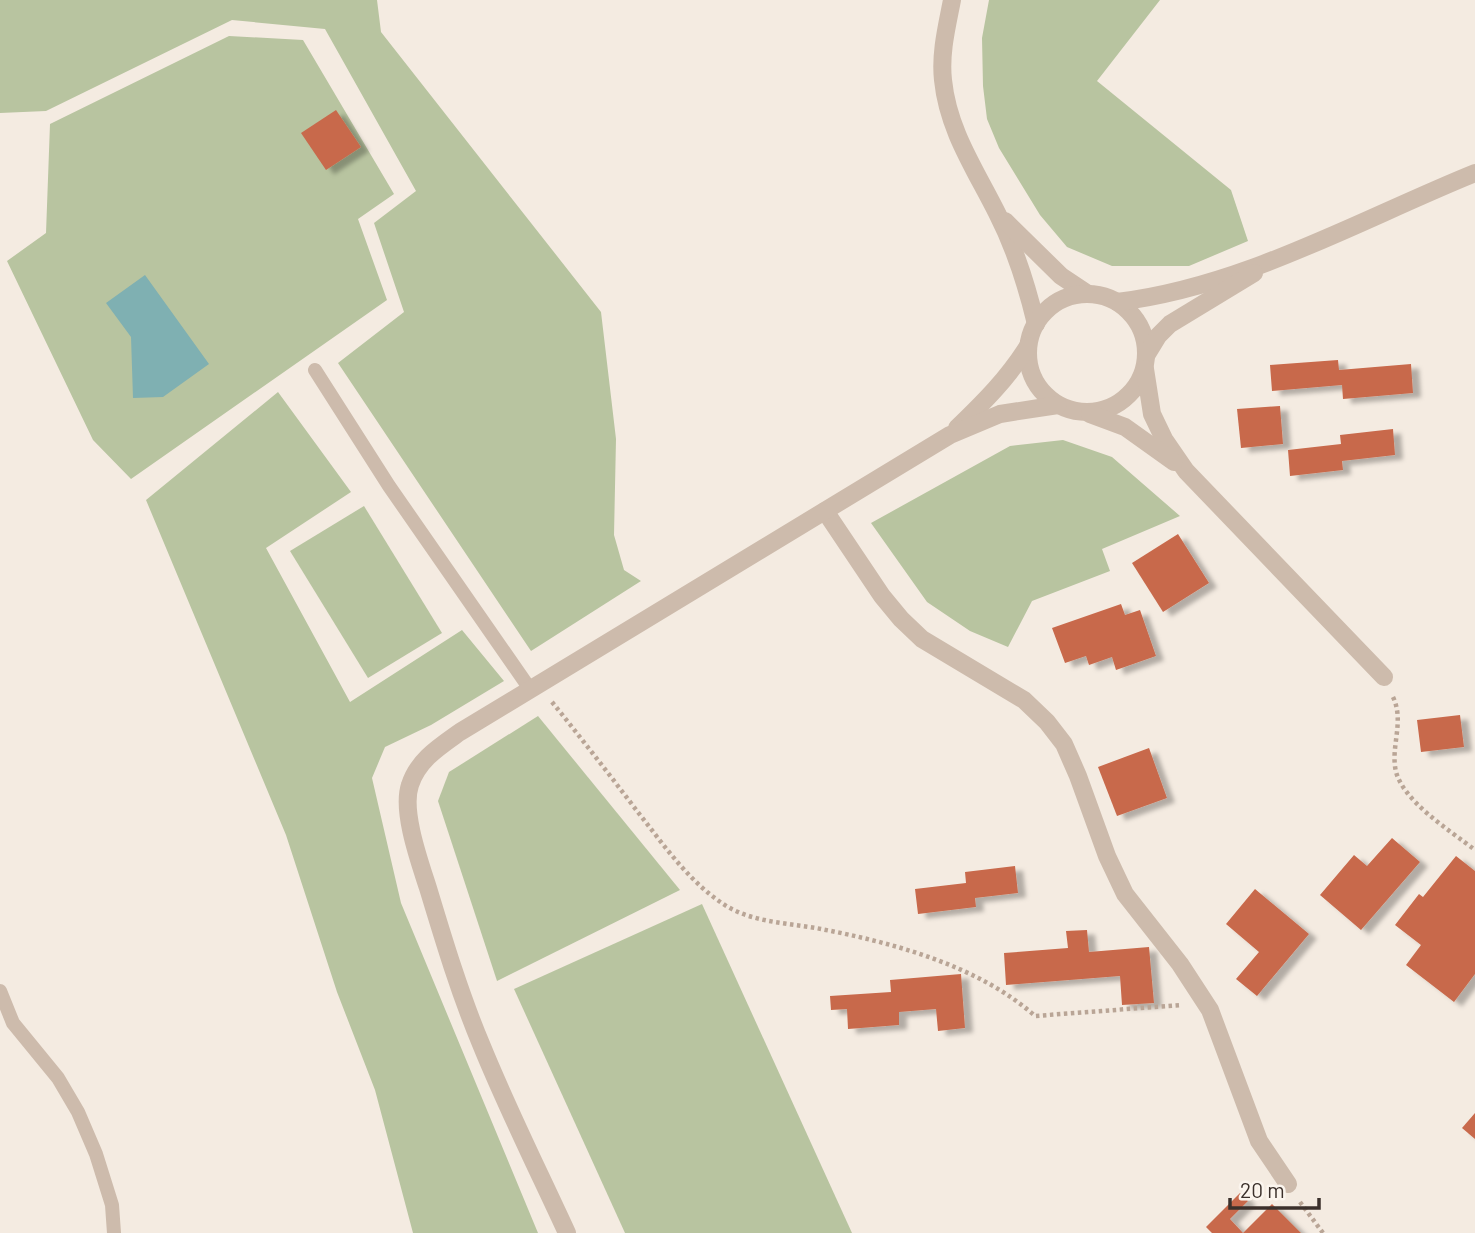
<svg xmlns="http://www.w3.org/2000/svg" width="1475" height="1233" font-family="Barlow,sans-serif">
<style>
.green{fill:#b8c4a0}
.water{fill:#7fb0b2}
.building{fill:#c8694b;filter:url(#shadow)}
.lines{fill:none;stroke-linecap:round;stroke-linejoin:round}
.path{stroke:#b9a596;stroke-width:4.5;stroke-dasharray:3.5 3.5;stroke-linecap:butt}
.service{stroke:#cdbbac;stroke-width:14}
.minor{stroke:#cdbbac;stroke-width:18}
</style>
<defs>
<filter id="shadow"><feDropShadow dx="8" dy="4.5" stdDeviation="2" flood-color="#0004"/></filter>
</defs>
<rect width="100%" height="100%" fill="#f4ebe1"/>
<g class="green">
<path d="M0,0H377L381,32L601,312L616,439L614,535L624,570L641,581L531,651L338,363L404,312L374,223L416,191L325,29L232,20L46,111L0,113Z"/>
<path d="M989,0H1160L1097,81L1231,190L1248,241L1189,266H1112L1067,247L1040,215L999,148L987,119L983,86L982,38Z"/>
<path d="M229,36L303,40L394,194L358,219L387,300L131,479L93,440L7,261L46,233L50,124Z"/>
<path d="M278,392L351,492L266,548L350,702L462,630L504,681L431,725L385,747L372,778L401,903L538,1233H413L375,1090L337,992L286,835L146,500Z"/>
<path d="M1063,440L1112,457L1180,516L1102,549L1110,571L1032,601L1008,647L970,631L927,602L871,523L1010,446Z"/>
<path d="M364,506L442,633L368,678L290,551Z"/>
<path d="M538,716L680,890L497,981L438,801L449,772Z"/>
<path d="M702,904L852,1233H625L514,989Z"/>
</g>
<path class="water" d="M145,275L209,364L163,397L133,398L131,337L106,303Z"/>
<g class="building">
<path d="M336,110L361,147L326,170L301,133Z"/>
<path d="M1338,360L1339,370L1411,364L1413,393L1343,399L1342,385L1272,391L1270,365Z"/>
<path d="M1280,406L1283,444L1241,448L1237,409Z"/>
<path d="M1393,429L1395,455L1342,461L1343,470L1290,476L1288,450L1341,444L1340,435Z"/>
<path d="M1178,534L1209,583L1163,612L1132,563Z"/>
<path d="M1121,604L1125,615L1140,610L1156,656L1116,670L1112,657L1089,665L1086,656L1065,663L1052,628Z"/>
<path d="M1460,715L1464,747L1421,752L1417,720Z"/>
<path d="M1149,748L1167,798L1117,816L1098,767Z"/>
<path d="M1392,838L1420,862L1361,930L1320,895L1354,855L1367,866Z"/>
<path d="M1456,856L1475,871V974L1454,1002L1406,965L1421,945L1395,925L1419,894L1423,897Z"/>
<path d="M1015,866L1018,893L975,898L976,907L918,914L915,889L966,883L965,872Z"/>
<path d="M1255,889L1309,934L1257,996L1236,979L1259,952L1226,924Z"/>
<path d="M1087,930L1089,952L1149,947L1154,1003L1122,1005L1120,976L1006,985L1004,953L1068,948L1066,931Z"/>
<path d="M961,974L965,1028L938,1031L936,1009L899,1012V1025L848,1029L847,1009L831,1010L830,996L891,992L890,980Z"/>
<path d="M1475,1113V1139L1462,1128Z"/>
<path d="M1240,1193L1248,1201L1230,1219L1243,1233L1272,1204L1301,1233H1212L1206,1227Z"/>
</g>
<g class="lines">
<g class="path">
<path d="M1393,697C1404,720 1392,744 1395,766C1398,799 1451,831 1475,850"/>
<path d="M552,702C581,738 609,774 637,811C664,845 690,884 728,907C756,923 790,923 821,929C894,943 979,966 1035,1016L1181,1005"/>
<path d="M1300,1202L1323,1233"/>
</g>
<g class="service">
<path d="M315,370L389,486L530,689"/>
<path d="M0,991L13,1023L58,1078L78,1112L96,1154L112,1205L114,1233"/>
</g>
<g class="minor">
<path d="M952,0C947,26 940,53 943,80C948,130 975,169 997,213C1015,248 1027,286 1036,324"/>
<path d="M1005,221L1061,276L1088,294"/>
<circle cx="1087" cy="353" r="59"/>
<path d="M1117,302C1243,287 1359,220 1475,173"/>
<path d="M1147,354L1158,336L1170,324L1254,273"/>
<path d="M1145,369L1152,414L1164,439L1186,471L1384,677"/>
<path d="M1090,414L1125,427L1174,462"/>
<path d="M957,428C984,402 1008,378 1028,346"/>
<path d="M825,511L882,596L901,619L922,639L1024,700L1047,722L1064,744L1078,776L1107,856L1125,894L1180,964L1210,1010L1259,1141L1288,1184"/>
<path d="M567,1233C538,1170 507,1108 481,1044C460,994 444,941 428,888C420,863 401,811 410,785C418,760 439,747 460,732L950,435L1000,414L1058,405"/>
</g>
</g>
<path d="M1230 1198v10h89v-10" fill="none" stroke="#3b302b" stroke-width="3.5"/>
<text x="1240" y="1198" font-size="21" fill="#3b302b" stroke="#fbf5ee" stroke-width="5" paint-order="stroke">20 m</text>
</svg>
